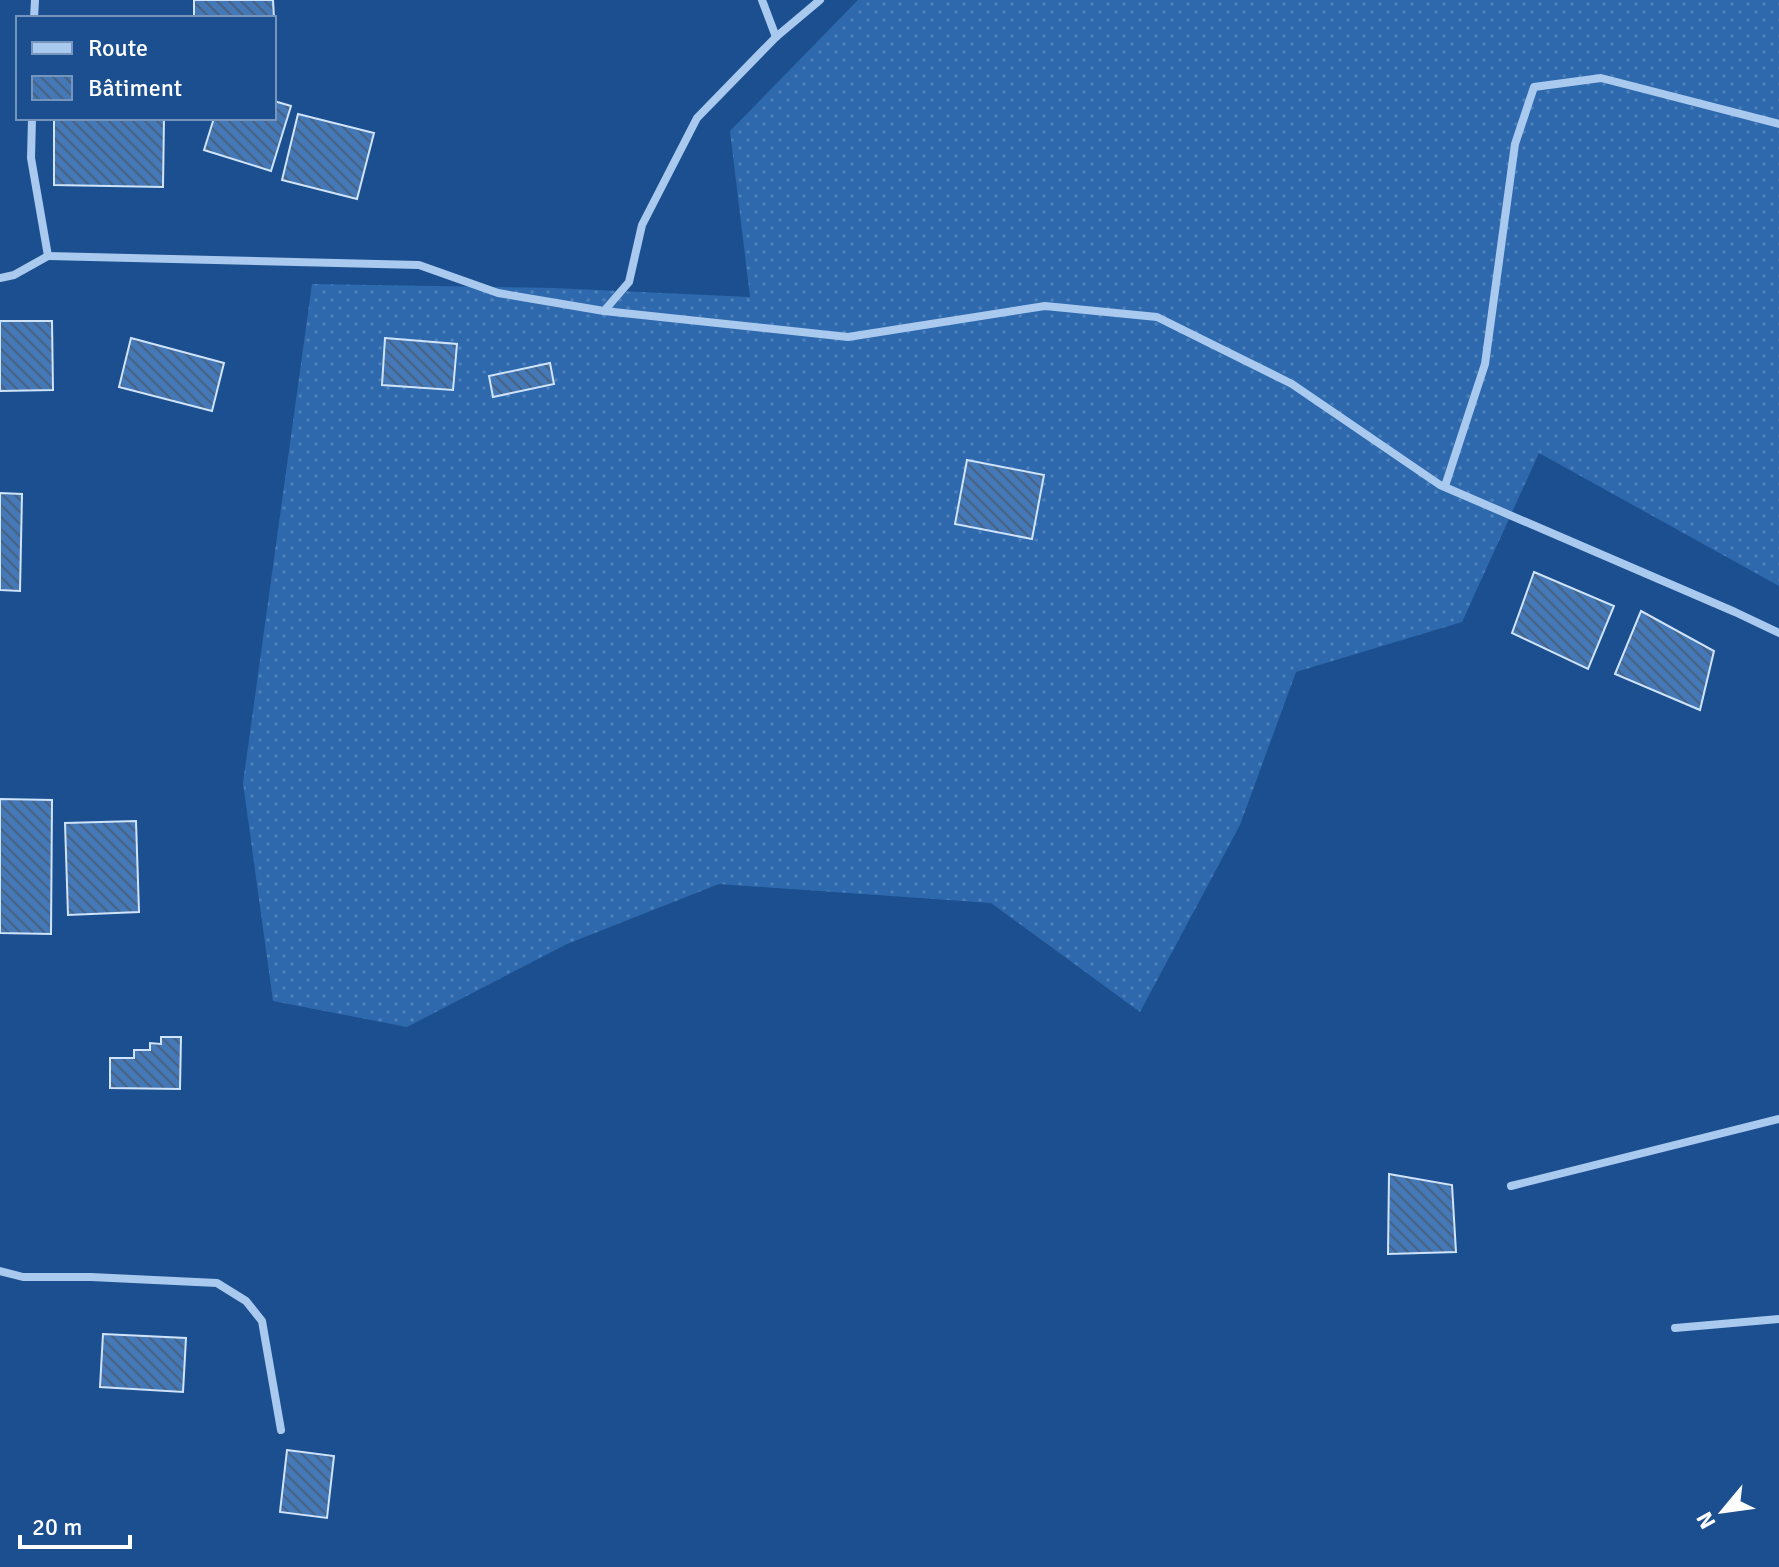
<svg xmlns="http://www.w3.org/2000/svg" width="1779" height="1567" font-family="Signika,sans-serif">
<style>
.grass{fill:url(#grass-dots)}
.building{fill:url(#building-back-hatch);stroke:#cfe3fa;stroke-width:2}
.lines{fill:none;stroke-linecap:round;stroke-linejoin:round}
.minor{stroke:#a9c9ee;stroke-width:8}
</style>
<defs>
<pattern id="grass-dots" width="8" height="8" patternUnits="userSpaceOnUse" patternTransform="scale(2)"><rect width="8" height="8" fill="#2e69ad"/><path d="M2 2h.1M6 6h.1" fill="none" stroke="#4d80b9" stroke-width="1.8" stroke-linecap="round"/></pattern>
<pattern id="building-back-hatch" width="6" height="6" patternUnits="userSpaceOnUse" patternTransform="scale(2)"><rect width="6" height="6" fill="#4478b7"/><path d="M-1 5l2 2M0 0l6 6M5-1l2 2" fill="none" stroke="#486282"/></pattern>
</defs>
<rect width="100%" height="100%" fill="#1b4f8f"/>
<path class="grass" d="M858,0H1779V586L1539,453L1462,622L1296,672L1240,825L1140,1012L991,903L719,884L567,944L407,1027L273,1001L243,783L312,284L554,288L750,297L730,131Z"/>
<g class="building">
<path d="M194,0H273L274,18H194Z"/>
<path d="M274,101L291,106L271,171L204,150L214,118H274Z"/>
<path d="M298,114L374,133L357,199L282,180Z"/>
<path d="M54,118H164L163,187L54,185Z"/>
<path d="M0,321H52L53,390L0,391Z"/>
<path d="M131,338L224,363L212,411L119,387Z"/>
<path d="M385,338L457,344L453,390L382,385Z"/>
<path d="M550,363L554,384L493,397L489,376Z"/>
<path d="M967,460L1044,475L1032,539L955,524Z"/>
<path d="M0,493L22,494L20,591L0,590Z"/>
<path d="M1534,572L1614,606L1588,669L1512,633Z"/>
<path d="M1641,611L1714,651L1700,710L1615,674Z"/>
<path d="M0,799L52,800L51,934L0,933Z"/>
<path d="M136,821L139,912L68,915L65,823Z"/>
<path d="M161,1037H181L180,1089L110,1088V1058H134V1050H150V1043L161,1044Z"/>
<path d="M1389,1174L1452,1185L1456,1252L1388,1254Z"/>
<path d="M103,1334L186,1338L183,1392L100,1387Z"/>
<path d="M287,1450L334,1456L327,1518L280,1512Z"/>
</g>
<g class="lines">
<g class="minor">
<path d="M762,0L776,37"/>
<path d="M34,18L35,0"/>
<path d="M48,256L419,265L498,293L604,311L629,282L642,225L697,118L776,37L820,0"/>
<path d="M0,278L14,275L48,256L31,158L32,118"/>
<path d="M604,311L848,337L1045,306L1157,317L1292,384L1440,485L1735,612L1779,633"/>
<path d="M1445,486L1485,364L1515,144L1534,87L1601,78L1779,124"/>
<path d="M1511,1186L1779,1119"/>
<path d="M0,1271L23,1277H91L217,1283L246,1301L262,1321L281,1430"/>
<path d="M1675,1328L1779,1319"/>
</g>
</g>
<rect x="16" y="16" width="260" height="104" fill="#1b4f8f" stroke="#7695bc" stroke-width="2"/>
<rect x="32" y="42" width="40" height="12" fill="#a9c9ee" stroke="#7695bc" stroke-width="2"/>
<text x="88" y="56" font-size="24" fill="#ffffff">Route</text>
<rect x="32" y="76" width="40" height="24" fill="url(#building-back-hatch)" stroke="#7695bc" stroke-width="2"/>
<text x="88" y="96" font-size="24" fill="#ffffff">Bâtiment</text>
<g transform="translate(1723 1511) rotate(241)" stroke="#1b4f8f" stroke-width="6" paint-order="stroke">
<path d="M0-6L14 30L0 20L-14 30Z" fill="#ffffff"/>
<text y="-12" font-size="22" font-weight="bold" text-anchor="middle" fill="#ffffff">N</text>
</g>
<path d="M20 1535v12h110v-12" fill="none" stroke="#ffffff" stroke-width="4"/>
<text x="32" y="1535" font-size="24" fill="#ffffff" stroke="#1b4f8f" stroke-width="6" paint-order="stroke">20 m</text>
</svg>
